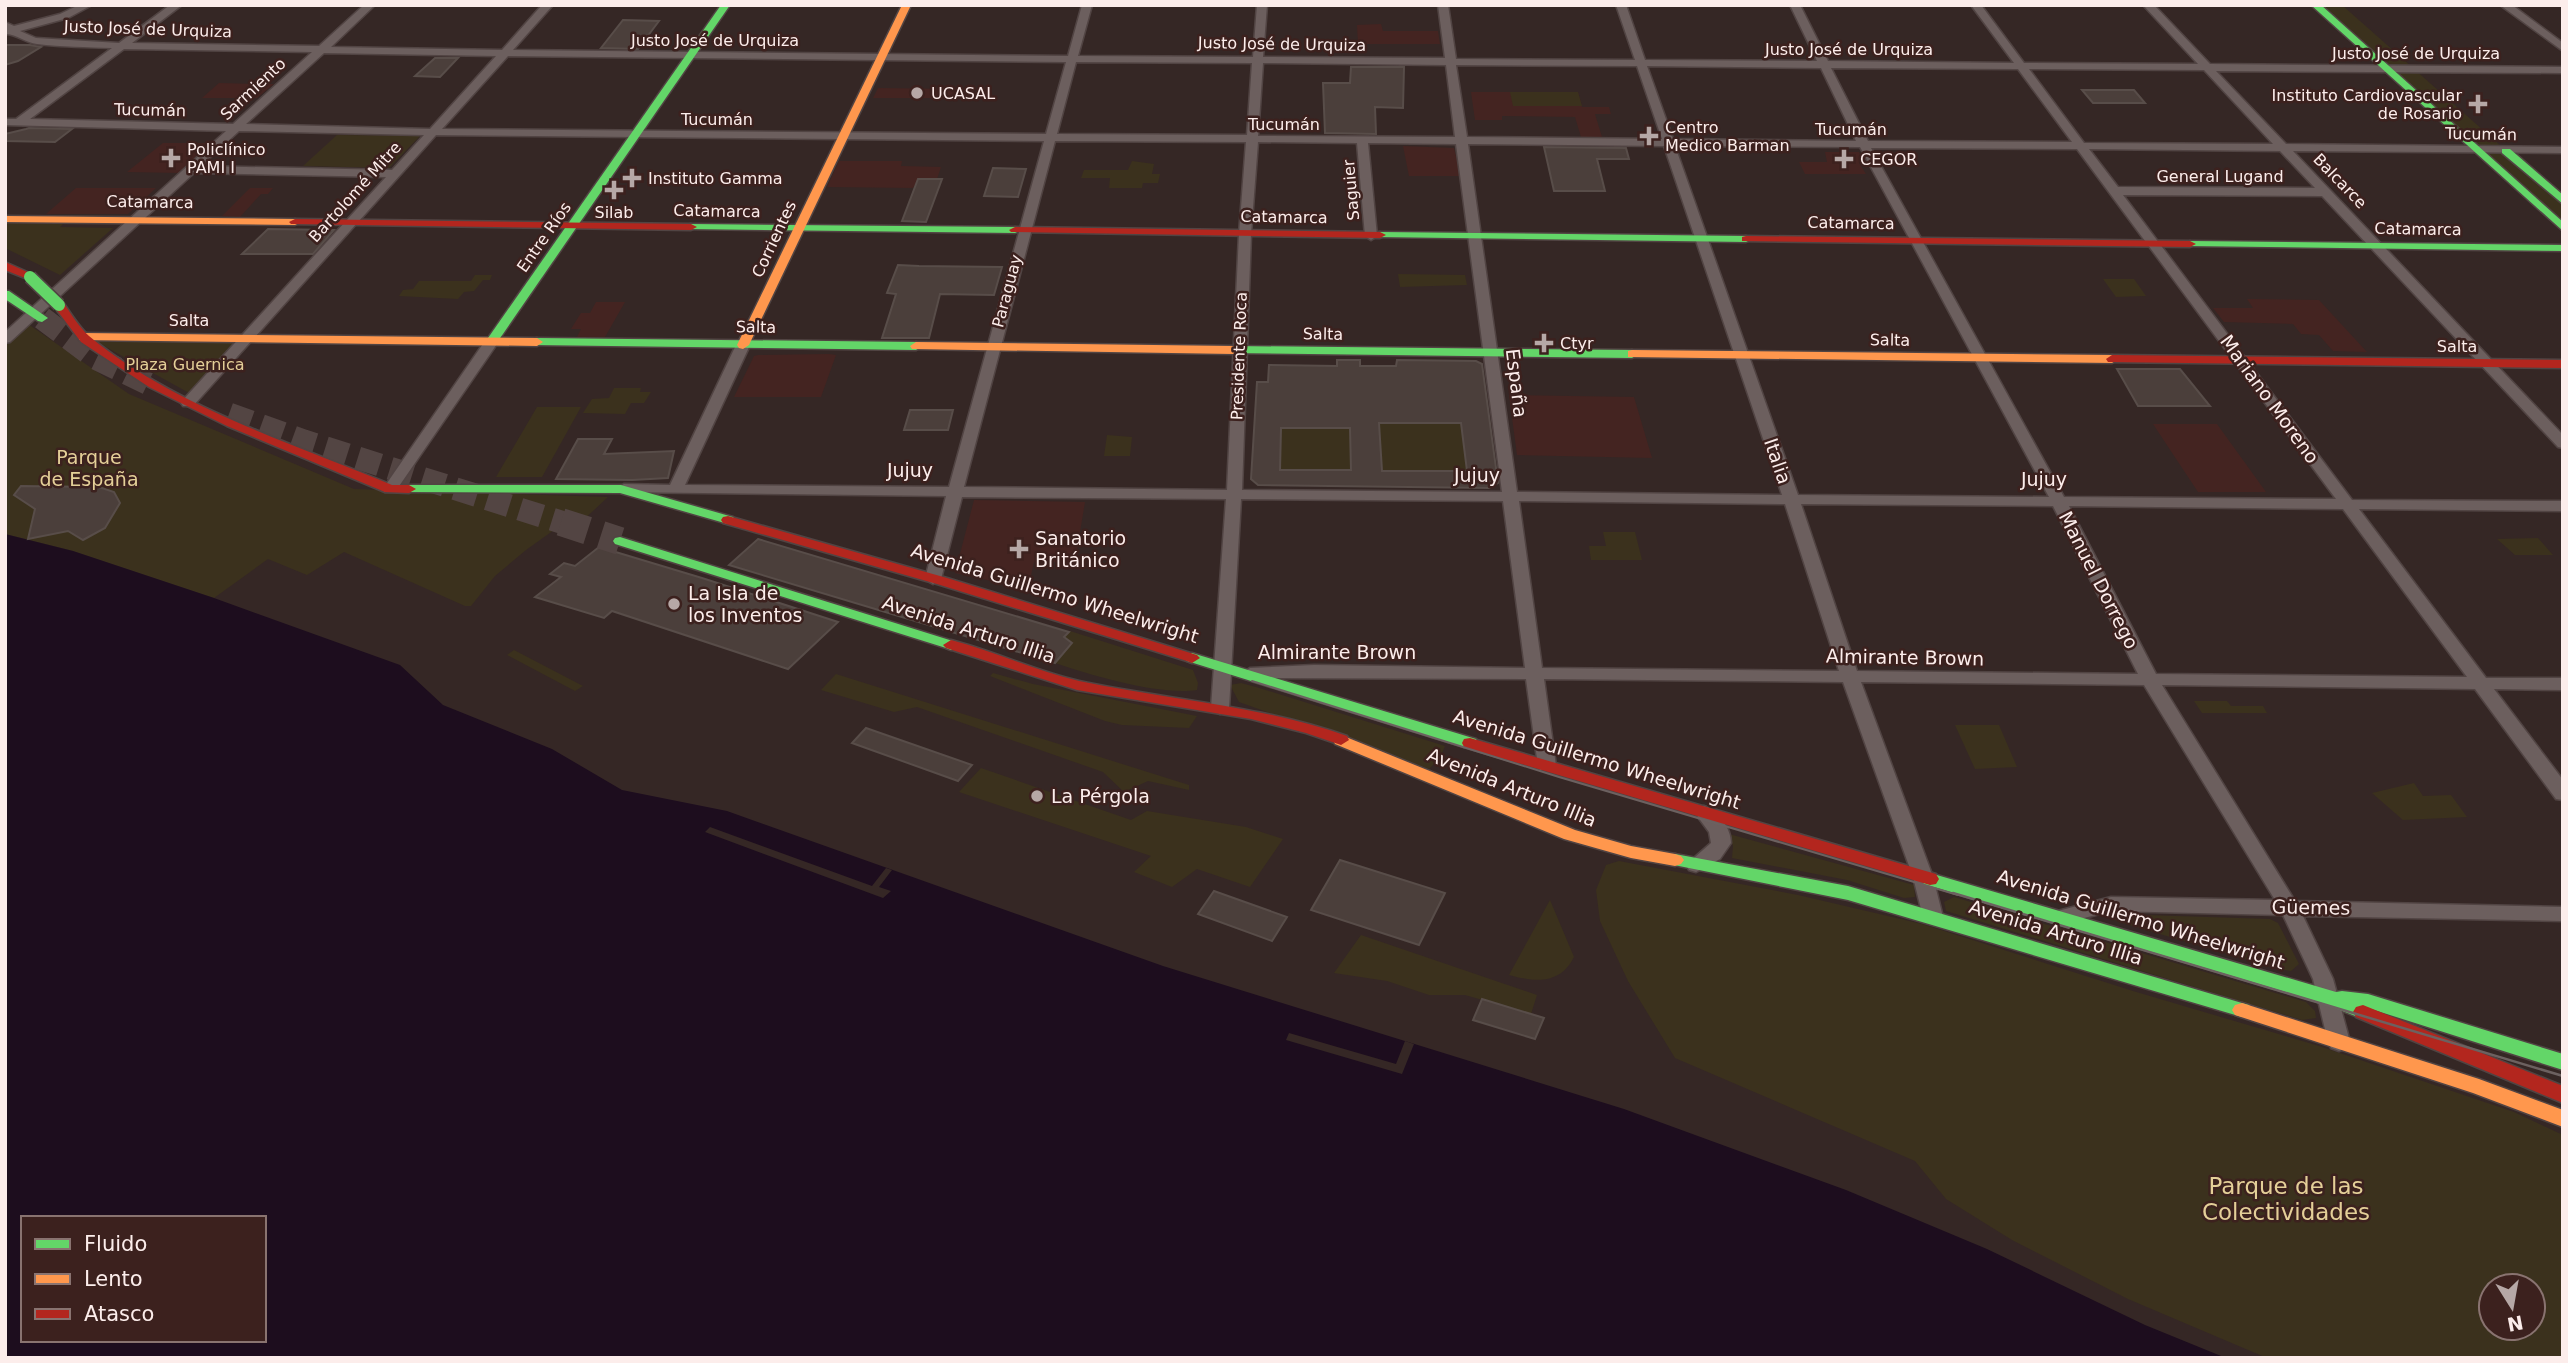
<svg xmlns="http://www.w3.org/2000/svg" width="2568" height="1363" font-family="'DejaVu Sans',sans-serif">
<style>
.built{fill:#442421}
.green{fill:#3b311d;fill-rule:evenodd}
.water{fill:#1d0d1e;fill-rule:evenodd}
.pier{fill:#352725}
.building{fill:#4b3f3b;stroke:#584d49;stroke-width:2;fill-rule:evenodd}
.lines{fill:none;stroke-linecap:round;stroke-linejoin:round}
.primary-tunnel-far1{stroke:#534543;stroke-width:23;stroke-dasharray:23 11;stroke-linecap:butt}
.primary-tunnel{stroke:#534543;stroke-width:28;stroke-dasharray:28 14;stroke-linecap:butt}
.street-casing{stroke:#514443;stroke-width:3}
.fast-casing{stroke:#514443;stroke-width:3}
.slow-casing{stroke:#514443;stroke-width:3}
.jam-casing{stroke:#514443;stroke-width:3}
.street{fill:#6c5f5e;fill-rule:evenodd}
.fast{fill:#63d668;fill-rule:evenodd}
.slow{fill:#ff974d;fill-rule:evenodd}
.jam{fill:#b3261e;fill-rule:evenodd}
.tram-far1{stroke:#6c6160;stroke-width:2}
.tram{stroke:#6c6160;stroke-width:2.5}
.fast-bridge-casing{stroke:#514443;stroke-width:15;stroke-linecap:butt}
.fast-bridge{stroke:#63d668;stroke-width:12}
.poi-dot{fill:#b6a8a6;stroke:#3c211e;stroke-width:2.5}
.labels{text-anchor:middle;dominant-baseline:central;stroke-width:5;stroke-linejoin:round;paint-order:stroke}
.far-street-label{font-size:16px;fill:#fcedeb;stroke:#3c211e}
.far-poi-label{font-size:16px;fill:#fcedeb;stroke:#3c211e;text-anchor:start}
.far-park-label{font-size:16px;fill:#e4cf98;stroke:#3c211e}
.street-label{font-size:19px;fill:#fcedeb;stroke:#3c211e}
.park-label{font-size:19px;fill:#e4cf98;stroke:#3c211e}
.poi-label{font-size:19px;fill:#fcedeb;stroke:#3c211e;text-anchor:start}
.near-park-label{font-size:23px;fill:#e4cf98;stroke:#3c211e}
</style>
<rect width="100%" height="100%" fill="#352725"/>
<g class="built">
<path d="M1381,24L1383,31H1438L1440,44H1358L1357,25Z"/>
<path d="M219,83L258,84H274L257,98H202Z"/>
<path d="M878,88L953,89H962L957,98H873Z"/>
<path d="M1471,92H1578L1582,107H1609L1611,114H1595L1602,137H1581L1575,117L1502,116V120H1475Z"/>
<path d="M163,143H214L180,173L127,172Z"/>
<path d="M1403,146L1454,148L1461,176H1409Z"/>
<path d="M1825,152H1859L1864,163H1859L1866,174H1805L1799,162H1827Z"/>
<path d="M839,161H902L901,166L941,167L937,179H919L913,188L827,187Z"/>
<path d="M76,188H156L128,214H46Z"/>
<path d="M250,188H273L268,194H261L240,217L222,216Z"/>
<path d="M2247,299L2319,300L2367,352L2333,351L2319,335L2301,334L2293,324L2224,322L2213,308H2253Z"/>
<path d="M596,302H625L605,337H577L581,329H571L581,313H590Z"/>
<path d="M758,355L829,354L836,355L821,397H734L754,356Z"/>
<path d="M1509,395L1634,397L1652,458L1517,455Z"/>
<path d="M2153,424H2217L2266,492H2198Z"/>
<path d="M974,500L1085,502L1075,562H1034L1028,589L955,573Z"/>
</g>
<g class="green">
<path d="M2315,5H2342L2563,201V228Z"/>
<path d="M1510,92H1578L1582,106H1513Z"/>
<path d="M337,135L420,136L389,168L303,166Z"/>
<path d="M1132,161L1154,164L1152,174H1160L1158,183H1143L1142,188H1109L1110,178H1081L1084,170H1128Z"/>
<path d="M5,223L63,224L60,227L113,228L60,275L5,248Z"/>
<path d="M1398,274L1465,275L1467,285L1400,287Z"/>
<path d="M475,275H492L490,280H483L474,291L464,292L458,299L399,296L403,290L413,289L419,281H471Z"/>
<path d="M2103,279H2134L2146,296L2116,297Z"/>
<path d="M28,324L129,394L354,489L608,497L579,524L554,530L526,550L495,576L471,606H465L344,552L307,575L268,559L214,598L73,551L5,534V343Z"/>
<path d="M95,341L237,342L191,394Z"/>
<path d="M614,388H641L640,392H651L644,403H631L625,414L583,413L592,399L609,398Z"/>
<path d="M537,407H581L542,477H496Z"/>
<path d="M1379,423H1461L1467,471H1382Z"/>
<path d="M1281,428H1350L1351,470H1280Z"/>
<path d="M1107,435L1132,437L1130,456H1104Z"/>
<path d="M1603,532H1635L1642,560H1591L1589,546H1606Z"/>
<path d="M2538,538L2553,555H2515L2497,539Z"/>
<path d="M1070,631L1193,670L1198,683L1197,690C1161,696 1090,675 1055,663L1072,643L1064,637Z"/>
<path d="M514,650L583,686L575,691L507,655Z"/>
<path d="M993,673L1033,684L1197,716L1189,728L1122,725L1105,721L990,676Z"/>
<path d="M836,674L1189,785V790L1148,781L1124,792L1103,772L917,707L894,712L821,690Z"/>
<path d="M1241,683L1256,687L1445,746L1440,758L1429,769L1239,702L1230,685Z"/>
<path d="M2194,701H2227L2231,706H2263L2267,713H2202Z"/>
<path d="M1955,725H1999L2017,767L1975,769Z"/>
<path d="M981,768L1131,820L1147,811L1246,827L1283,839L1250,887L1197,869L1172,887L1134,872L1151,856L959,792Z"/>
<path d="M2414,783L2423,796L2451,795L2467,817L2403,820L2372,793Z"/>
<path d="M1729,834L1914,885L1915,897L1904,898L1847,880L1732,858L1733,846Z"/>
<path d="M1619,861L1798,895L1922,924L2133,991L2319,1046L2514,1112L2563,1135V1358H2267L2128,1299L2012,1240L1946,1199L1915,1161L1675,1058L1628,981L1600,921L1596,890L1606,865ZM2491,1286H2533V1328H2491Z"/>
<path d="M1954,897L2306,1002L2315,1011L2316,1018L2302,1020L1946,911L1944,902Z"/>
<path d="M1550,900L1574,957C1560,985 1535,982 1509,975Z"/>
<path d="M2114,914L2270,919L2278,923L2299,964L2291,971L2279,969L2119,922L2113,919Z"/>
<path d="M1361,935L1537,995L1531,1014L1465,995H1429L1387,981L1334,973Z"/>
</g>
<path class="water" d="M5,534L73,551L214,598L400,665L443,705L552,749L622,790L727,811L1163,966L1624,1109L1846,1190L1987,1249L2145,1325L2226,1358H5ZM23,1218H264V1340H23Z"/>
<g class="pier">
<path d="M710,827L872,886L886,868L892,870L879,887L891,891L883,898L705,832Z"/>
<path d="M1289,1033L1396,1064L1405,1041L1414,1044L1402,1074L1286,1040Z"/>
</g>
<g class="building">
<path d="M623,20L659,21L638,49L601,48Z"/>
<path d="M5,45H30L41,47L18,61L5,65Z"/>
<path d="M435,58H458L440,77L415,76Z"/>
<path d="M1351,67H1404L1403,108L1375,107L1376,134L1325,133L1323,83H1350Z"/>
<path d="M2082,90H2134L2145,103H2093Z"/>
<path d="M26,129L29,128L72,129L55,142L5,141V134Z"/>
<path d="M1544,147L1626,148L1629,159H1597L1605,191H1554Z"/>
<path d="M993,168L1026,169L1018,197L984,196Z"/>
<path d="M918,179H942L926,222L902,221Z"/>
<path d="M268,229L334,230L313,254H242Z"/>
<path d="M898,265L919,266L1002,267L994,295L940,294L929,338H882L896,294L887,293Z"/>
<path d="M1337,360H1360V366H1396L1397,360L1476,361L1482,364L1498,483L1489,488L1258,485L1251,479L1257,382H1268L1269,365L1337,366ZM1379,423H1461L1467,471H1382ZM1281,428H1350L1351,470H1280Z"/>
<path d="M2117,369H2180L2210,406H2138Z"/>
<path d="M910,410H953L948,430H904Z"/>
<path d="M578,439H612L604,454L674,451L668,478L632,480L556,479Z"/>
<path d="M21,486L99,487L114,492L120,503L105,528L83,540L68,531L28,539L35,509L14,495Z"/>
<path d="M758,539L1069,632L1064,637L1072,643L1055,663L729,565Z"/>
<path d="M599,547L702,578L838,622L788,669L612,611L604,618L535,597L561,577L550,574L564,563L575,566Z"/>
<path d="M866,728L972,765L958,781L852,743Z"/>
<path d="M1340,860L1445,893L1419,945L1311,910Z"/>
<path d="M1214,891L1287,917L1272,941L1198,914Z"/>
<path d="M1482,999L1544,1018L1535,1039L1473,1020Z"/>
</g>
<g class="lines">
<g class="primary-tunnel-far1">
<path d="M42,318L95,358L155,387"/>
<path d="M229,414L304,441L567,524"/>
</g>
<path class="primary-tunnel" d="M561,522L620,541"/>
<defs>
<g id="street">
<path d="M79,5H92L68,18L20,31L36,38L119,43L170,5H182L132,43L319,46L364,5H375L331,47L502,50L542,5H553L513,50L1068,56L1082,5H1092L1078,56L1253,57L1257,5H1267L1263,57L1445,58L1438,5H1448L1456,59L1635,60L1616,5H1626L1645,60L1817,61L1790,5H1800L1828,61L2014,63L1971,5H1981L2024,63L2198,64L2143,5H2154L2210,64L2563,67V73L2216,71L2286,144L2563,147V153L2293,151L2563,435V448L2558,447L2322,196L2123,195L2352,500L2563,501V511L2359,509L2486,678H2563V690L2494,689L2563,780V800L2556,799L2475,689L2162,685L2295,901L2563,907V921L2303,916L2333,979L2350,1042L2347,1048L2339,1051L2331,1048L2328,1042L2313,979L2283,915L2111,911L2061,924L2054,922L2051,917L2054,912L2111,897L2275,900L2144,685L1861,682L1933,877L1943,917L1940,922L1933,924L1926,922L1923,917L1913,877L1843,682L1544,679L1556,766L1554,770H1540L1538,766L1526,679L1244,678L1241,674L1250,668L1314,665L1525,668L1503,501L1241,499L1229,708L1220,714L1211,708L1226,499L962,497L941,579L933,584L925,579L946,496L619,492L616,489L624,484L670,485L736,345L743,341L750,345L685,485L949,487L1044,141L436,135L193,406H183L181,403L183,400L386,177L194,173L10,342L5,343V332L226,131L5,125V119H16L112,48C87,47 61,47 37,44C26,43 15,33 5,34V22L14,26L60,14ZM124,49L312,52L233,124L30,119ZM324,53L496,56L430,129L246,124ZM508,56L1066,62L1046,134L442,129ZM1076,62L1252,63L1247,135L1057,134ZM1263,63L1446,65L1455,137L1258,136ZM1456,65L1637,66L1662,139L1467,137ZM1647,66L1821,68L1856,141L1673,139ZM1831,68L2018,69L2072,142L1868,141ZM2029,69L2204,70L2273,144L2084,143ZM239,131L424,135L392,170L201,166ZM1055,141L1246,142L1239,234L1227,490L964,487ZM1258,142L1357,143L1365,236L1371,240L1377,236L1368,143L1456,144L1502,492L1242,490L1251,234ZM1468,144L1664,146L1782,495L1517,492ZM1675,146L1860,147L2049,497L1798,495ZM1871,148L2077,149L2336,499L2064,497ZM2089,149L2280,151L2315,188L2118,187ZM1519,501L1785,504L1839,671L1542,668ZM1801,504L2053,506L2138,674L1857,671ZM2069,506L2343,509L2467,677L2156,674Z"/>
<path d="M2500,5H2512L2563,43V51Z"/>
<path d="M492,337L499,341L395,492H385L382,489L385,486L487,338Z"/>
<path d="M1704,806C1718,810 1731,828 1731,843L1720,859L1696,872L1689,870L1686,865L1711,843L1709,832L1695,813L1697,808Z"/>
</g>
<g id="fast">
<path d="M721,5H730L496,344H488V338Z"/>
<path d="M2311,5H2321L2563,222V231Z"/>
<path d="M2502,149H2510L2563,195V204L2502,153Z"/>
<path d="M691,224L1015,227L1021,230L1015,233L687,229V225Z"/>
<path d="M1380,232L1746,236L1752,239L1746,242L1376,237L1374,235Z"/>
<path d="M2190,241L2563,245V251L2186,246L2184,244Z"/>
<path d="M5,291H9L48,318L42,322L38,321L5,299Z"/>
<path d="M537,338L916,342L922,346L916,350L533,345V339Z"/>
<path d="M1233,346L1632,350L1638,354L1632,358L1229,353L1227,350Z"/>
<path d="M409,485H621L733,517L735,520L728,524L620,493L404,492L402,489Z"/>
<path d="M620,537L956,642L959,645L951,650L946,648L615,544L613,541L615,538Z"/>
<path d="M1192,653L1476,739L1478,743L1476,747H1464L1187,661L1184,658Z"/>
<path d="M1675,854L1848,886L2242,1003L2249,1005L2252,1010L2249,1015L2242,1017L1848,900L1669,864L1666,860L1669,856Z"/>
<path d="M1930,873L2336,992L2342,991L2368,994L2563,1054V1070L2371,1009L2370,1017L2363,1019L2322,1003L1924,884L1921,879L1924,874Z"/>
</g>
<g id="slow">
<path d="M902,5H911L749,345L743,349L739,348L737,345Z"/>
<path d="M5,216L295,219L301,222L295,225L5,222Z"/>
<path d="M83,333L537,338L543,342L537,346L79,340V334Z"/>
<path d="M916,342L1233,346L1239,350L1233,354L912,349L910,346Z"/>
<path d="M1632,350L2112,355L2118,359L2112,363L1628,357V351Z"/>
<path d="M1341,735L1575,830L1631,846L1675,854L1681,856L1684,860L1681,864L1675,866L1631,858L1564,839L1335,744L1333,740Z"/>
<path d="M2242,1003L2479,1079L2563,1110V1127L2473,1093L2235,1015L2232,1010L2235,1005Z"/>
</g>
<g id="jam">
<path d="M295,219L691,224L697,227L691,230L291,224L289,222Z"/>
<path d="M1015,227L1380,232L1386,235L1380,238L1011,232L1009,230Z"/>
<path d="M1746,236L2190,241L2196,244L2190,247L1742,241V237Z"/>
<path d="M5,262L34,275L36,277L30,280L5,270Z"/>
<path d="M59,301L63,302C71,314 79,327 89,336C171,405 294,444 392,485H409L416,489L409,493L385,492L227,426L149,387L81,342L53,305Z"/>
<path d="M2112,355L2563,360V368L2108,362L2106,359Z"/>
<path d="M728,516L947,578L1197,655L1200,658L1192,663L1187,661L937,584L723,523L721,520L723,517Z"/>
<path d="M951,640C994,651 1035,671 1079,681C1169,700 1259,705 1347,736L1349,740L1341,745L1306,733L1251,719L1077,690L946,648L943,645Z"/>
<path d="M1470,738L1936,874L1939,879L1936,884L1930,885L1464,747L1462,743L1464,739Z"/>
<path d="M2363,1005L2563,1086V1103L2356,1017L2353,1012L2356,1007Z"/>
</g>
</defs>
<use href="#street" class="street-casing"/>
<use href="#fast" class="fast-casing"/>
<use href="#slow" class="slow-casing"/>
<use href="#jam" class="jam-casing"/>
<use href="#street" class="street"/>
<use href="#fast" class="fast"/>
<use href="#slow" class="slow"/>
<use href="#jam" class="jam"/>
<path class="tram-far1" d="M1252,681L1559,777L1958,895"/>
<path class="tram" d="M1953,893L2563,1076"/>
<defs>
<path id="fast-bridge" d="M30,277L59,305"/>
</defs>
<use href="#fast-bridge" class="fast-bridge-casing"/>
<use href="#fast-bridge" class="fast-bridge"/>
</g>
<g class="poi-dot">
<circle cx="917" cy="93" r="7"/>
<path d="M2474.5 93.5h7v7h7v7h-7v7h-7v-7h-7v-7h7z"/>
<path d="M1645.5 125.5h7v7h7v7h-7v7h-7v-7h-7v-7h7z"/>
<path d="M167.5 147.5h7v7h7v7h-7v7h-7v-7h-7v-7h7z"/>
<path d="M1840.5 148.5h7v7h7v7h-7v7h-7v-7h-7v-7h7z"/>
<path d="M628.5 167.5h7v7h7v7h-7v7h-7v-7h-7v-7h7z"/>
<path d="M610.5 179.5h7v7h7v7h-7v7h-7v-7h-7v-7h7z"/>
<path d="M1540.5 332.5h7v7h7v7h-7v7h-7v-7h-7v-7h7z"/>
<path d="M1015.5 538.5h7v7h7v7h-7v7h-7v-7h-7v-7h7z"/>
<circle cx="674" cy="604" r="7"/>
<circle cx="1037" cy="796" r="7"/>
</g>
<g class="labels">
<g class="far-street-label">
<text transform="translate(148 29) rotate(2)">Justo José de Urquiza</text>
<text x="715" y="40">Justo José de Urquiza</text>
<text transform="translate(1282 44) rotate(1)">Justo José de Urquiza</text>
<text x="1849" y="49">Justo José de Urquiza</text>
<text x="2416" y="53">Justo José de Urquiza</text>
<text transform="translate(253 89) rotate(-43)">Sarmiento</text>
<text transform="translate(150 110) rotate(1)">Tucumán</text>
<text x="717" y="119">Tucumán</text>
<text x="1284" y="124">Tucumán</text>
<text x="1851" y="129">Tucumán</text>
<text transform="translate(2481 134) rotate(1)">Tucumán</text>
<text x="2220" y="176">General Lugand</text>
<text transform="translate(2340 181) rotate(46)">Balcarce</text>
<text transform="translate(1351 190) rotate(-95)">Saguier</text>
<text transform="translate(355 192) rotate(-48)">Bartolomé Mitre</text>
<text transform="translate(150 202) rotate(1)">Catamarca</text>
<text transform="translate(717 211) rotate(1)">Catamarca</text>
<text transform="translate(1284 217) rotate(1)">Catamarca</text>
<text transform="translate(1851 223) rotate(1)">Catamarca</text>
<text transform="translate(2418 229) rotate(1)">Catamarca</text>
<text transform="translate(544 237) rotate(-55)">Entre Ríos</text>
<text transform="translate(774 239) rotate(-65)">Corrientes</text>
<text transform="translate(1007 291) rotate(-75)">Paraguay</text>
<text x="189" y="320">Salta</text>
<text transform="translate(756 327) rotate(1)">Salta</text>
<text transform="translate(1323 334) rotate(1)">Salta</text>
<text transform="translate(1890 340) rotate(1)">Salta</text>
<text x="2457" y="346">Salta</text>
<text transform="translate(1239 356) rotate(-88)">Presidente Roca</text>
</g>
<g class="far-poi-label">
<text x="931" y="93">UCASAL</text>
<text x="2462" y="95" text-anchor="end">Instituto Cardiovascular<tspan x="2462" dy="18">de Rosario</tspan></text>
<text x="1665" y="127">Centro<tspan x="1665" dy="18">Medico Barman</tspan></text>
<text x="187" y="149">Policlínico<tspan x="187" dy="18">PAMI I</tspan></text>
<text x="1860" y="159">CEGOR</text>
<text x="648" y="178">Instituto Gamma</text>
<text x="614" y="212" text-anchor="middle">Silab</text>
<text x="1560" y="343">Ctyr</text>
</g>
<g class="far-park-label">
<text x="185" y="364">Plaza Guernica</text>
</g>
<g class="street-label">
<text transform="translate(1517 383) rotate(83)">España</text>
<text transform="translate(2270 399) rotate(54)">Mariano Moreno</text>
<text transform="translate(1778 461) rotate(71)">Italia</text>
<text x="910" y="470">Jujuy</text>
<text x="1477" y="475">Jujuy</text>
<text x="2044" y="479">Jujuy</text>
<text transform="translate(2099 580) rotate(63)">Manuel Dorrego</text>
<text transform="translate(1055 593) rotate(17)">Avenida Guillermo Wheelwright</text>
<text transform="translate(969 629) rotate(18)">Avenida Arturo Illia</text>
<text x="1337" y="652">Almirante Brown</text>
<text transform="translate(1905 657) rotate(1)">Almirante Brown</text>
<text transform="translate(1597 759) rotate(17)">Avenida Guillermo Wheelwright</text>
<text transform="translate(1512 787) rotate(22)">Avenida Arturo Illia</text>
<text transform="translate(2311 907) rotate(1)">Güemes</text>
<text transform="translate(2141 919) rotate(17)">Avenida Guillermo Wheelwright</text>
<text transform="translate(2056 932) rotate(17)">Avenida Arturo Illia</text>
</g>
<g class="park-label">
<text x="89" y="457">Parque<tspan x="89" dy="22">de España</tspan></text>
</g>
<g class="poi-label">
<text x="1035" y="538">Sanatorio<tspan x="1035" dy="22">Británico</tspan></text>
<text x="688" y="593">La Isla de<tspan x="688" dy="22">los Inventos</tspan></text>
<text x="1051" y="796">La Pérgola</text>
</g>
<g class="near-park-label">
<text x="2286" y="1186">Parque de las<tspan x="2286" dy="26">Colectividades</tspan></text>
</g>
</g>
<rect width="2568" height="1363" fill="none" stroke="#fcedeb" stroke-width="14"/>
<rect x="21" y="1216" width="245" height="126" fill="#3c211e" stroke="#897370" stroke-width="2"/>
<rect x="35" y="1239" width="35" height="10" fill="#63d668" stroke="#897370" stroke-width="2"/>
<text x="84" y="1251" font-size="21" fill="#fcedeb">Fluido</text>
<rect x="35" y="1274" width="35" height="10" fill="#ff974d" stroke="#897370" stroke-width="2"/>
<text x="84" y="1286" font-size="21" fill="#fcedeb">Lento</text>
<rect x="35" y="1309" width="35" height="10" fill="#b3261e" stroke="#897370" stroke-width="2"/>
<text x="84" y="1321" font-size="21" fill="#fcedeb">Atasco</text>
<g transform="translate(2512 1307) rotate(169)"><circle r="33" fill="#3c211e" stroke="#897370" stroke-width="2"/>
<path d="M0-5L12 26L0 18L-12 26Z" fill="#b6a8a6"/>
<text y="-10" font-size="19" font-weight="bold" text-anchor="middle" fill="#fcedeb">N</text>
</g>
</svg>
